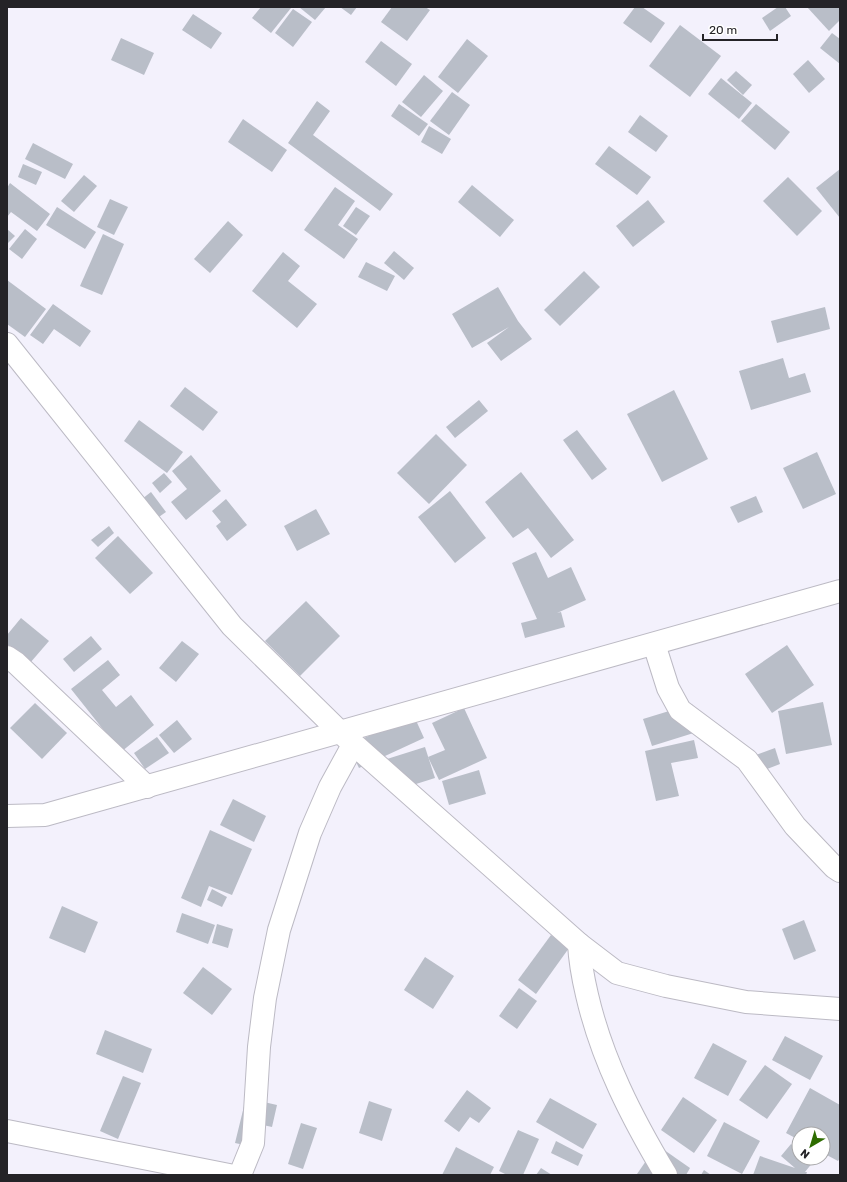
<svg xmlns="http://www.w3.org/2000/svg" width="847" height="1182" font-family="Rubik,sans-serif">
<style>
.building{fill:#b9bec8}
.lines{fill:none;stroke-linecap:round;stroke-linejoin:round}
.minor-casing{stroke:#bcbac4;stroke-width:24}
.minor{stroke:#fff;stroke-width:22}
</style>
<rect width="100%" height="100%" fill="#f3f1fc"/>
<g class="building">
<path d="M261,7H290L291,8L271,33L252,18Z"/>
<path d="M299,7H326L315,20Z"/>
<path d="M340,7H357L351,15Z"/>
<path d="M392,7H425L430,10L407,41L381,22Z"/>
<path d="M635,7H642L665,23L651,43L623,23Z"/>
<path d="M778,7H785L791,16L770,31L762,18Z"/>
<path d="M807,7H840V20L829,31Z"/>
<path d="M293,9L312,22L293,47L275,33Z"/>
<path d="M193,14L222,33L211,49L182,30Z"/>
<path d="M680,25L721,56L690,97L649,66Z"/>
<path d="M832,33L840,39V64L820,48Z"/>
<path d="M121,38L154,53L144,75L111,60Z"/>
<path d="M467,39L488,56L458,93L438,77Z"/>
<path d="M381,41L412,64L396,86L365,62Z"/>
<path d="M808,60L825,79L809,93L793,74Z"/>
<path d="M736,71L752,85L743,95L727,80Z"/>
<path d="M424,75L443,91L421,117L402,102Z"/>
<path d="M721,78L752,103L739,119L708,94Z"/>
<path d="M452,92L470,105L449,135L430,121Z"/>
<path d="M317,101L330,111L313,135L393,194L380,211L288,143Z"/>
<path d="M399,104L428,124L419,136L391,116Z"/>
<path d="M756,104L790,132L775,150L741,121Z"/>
<path d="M640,115L668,136L656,152L628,132Z"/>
<path d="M243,119L287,150L272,172L228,142Z"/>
<path d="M429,126L451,139L442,154L421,142Z"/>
<path d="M33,143L73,164L65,179L25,159Z"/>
<path d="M609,146L651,177L637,195L595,164Z"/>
<path d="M23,164L42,172L36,185L18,177Z"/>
<path d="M840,169V218L816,188Z"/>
<path d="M84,175L97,186L74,212L61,201Z"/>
<path d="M788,177L822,211L797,236L763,201Z"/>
<path d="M10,183L50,214L37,231L11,212L7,217V188Z"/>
<path d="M472,185L514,220L500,237L458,202Z"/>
<path d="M335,187L355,201L338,225L358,239L344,259L304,230Z"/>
<path d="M110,199L128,207L114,235L97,227Z"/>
<path d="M648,200L665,222L633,247L616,226Z"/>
<path d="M57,207L96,232L85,249L46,225Z"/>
<path d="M356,207L370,216L356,235L343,226Z"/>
<path d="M228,221L243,235L210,273L194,259Z"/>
<path d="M7,229L15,236L7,244Z"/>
<path d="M25,229L37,239L22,259L9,249Z"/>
<path d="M103,234L124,244L102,295L80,286Z"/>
<path d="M394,251L414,268L404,280L384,263Z"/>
<path d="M283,252L300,266L288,281L317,304L297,328L252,291Z"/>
<path d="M366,262L395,276L387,291L358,277Z"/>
<path d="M584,271L600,287L560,326L544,310Z"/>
<path d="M7,280L46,309L25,337L7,324Z"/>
<path d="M498,287L518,321L532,339L501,361L487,343L509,327L472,348L452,314Z"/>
<path d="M53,304L91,331L80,347L54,329L43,344L30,335Z"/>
<path d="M825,307L830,329L777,343L771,321Z"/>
<path d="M783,358L789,378L805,373L811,392L751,410L739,371Z"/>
<path d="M185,387L218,412L203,431L170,406Z"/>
<path d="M674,390L708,459L662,482L627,414Z"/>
<path d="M479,400L488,411L455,438L446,427Z"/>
<path d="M139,420L183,452L167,473L124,441Z"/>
<path d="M577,430L607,469L592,480L563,440Z"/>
<path d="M436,434L467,465L429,504L397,473Z"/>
<path d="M817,452L836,494L803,509L783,468Z"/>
<path d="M191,455L221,491L186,520L171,502L187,489L172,471Z"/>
<path d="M521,472L574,540L551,558L528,528L513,538L485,502Z"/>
<path d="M164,473L172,482L160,493L152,483Z"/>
<path d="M450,491L486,538L455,563L418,517Z"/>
<path d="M151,492L166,512L156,519L142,499Z"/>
<path d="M756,496L763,512L738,523L730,507Z"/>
<path d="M226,499L247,525L227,541L216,526L221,522L212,511Z"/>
<path d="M316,509L330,534L297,551L284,526Z"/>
<path d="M109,526L114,533L98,547L91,540Z"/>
<path d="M118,536L153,573L130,594L95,558Z"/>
<path d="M536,552L548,578L571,567L586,600L557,613L561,612L565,627L525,638L521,623L537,619L512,563Z"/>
<path d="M306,601L340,636L300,676L265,641Z"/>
<path d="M21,618L49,641L30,663L7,644V635Z"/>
<path d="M91,636L102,649L74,672L63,659Z"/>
<path d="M182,641L199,654L176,682L159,668Z"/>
<path d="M787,645L814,685L772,713L745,674Z"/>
<path d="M108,660L120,675L102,690L116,707L131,695L154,725L121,752L71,689Z"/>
<path d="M823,702L832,745L786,754L778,711Z"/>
<path d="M35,703L67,733L42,759L10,728Z"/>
<path d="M692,704L700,731L652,746L643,719Z"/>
<path d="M464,708L487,758L439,780L428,757L445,750L432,723Z"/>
<path d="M414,716L424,738L359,768L348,745Z"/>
<path d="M177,720L192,739L174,753L159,735Z"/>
<path d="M157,737L169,753L145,769L134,753Z"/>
<path d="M694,740L698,758L671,763L679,796L656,801L645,751Z"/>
<path d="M425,747L435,778L397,790L387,759Z"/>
<path d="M775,748L780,764L762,771L756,755Z"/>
<path d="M479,770L486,794L449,805L442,781Z"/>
<path d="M233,799L266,816L254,842L220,825Z"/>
<path d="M210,830L252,849L232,895L209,886L201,907L181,898Z"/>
<path d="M212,889L227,897L222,907L207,900Z"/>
<path d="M62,906L98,922L85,953L49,938Z"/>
<path d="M182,913L215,925L208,944L176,932Z"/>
<path d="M804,920L816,951L794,960L782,929Z"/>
<path d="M217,924L233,929L228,948L212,943Z"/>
<path d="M551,935L569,948L536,994L518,980Z"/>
<path d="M425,957L454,976L433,1009L404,990Z"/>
<path d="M203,967L232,989L212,1015L183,993Z"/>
<path d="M519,988L537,1001L517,1029L499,1016Z"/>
<path d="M105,1030L152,1049L143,1073L96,1054Z"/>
<path d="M785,1036L823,1056L810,1080L772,1060Z"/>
<path d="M713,1043L747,1061L728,1096L694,1078Z"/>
<path d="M765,1065L792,1084L767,1119L739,1100Z"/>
<path d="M123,1076L141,1083L118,1139L100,1131Z"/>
<path d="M810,1088L840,1105V1158L838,1161L823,1153V1134H799V1140L786,1133Z"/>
<path d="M467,1090L491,1108L479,1123L470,1117L459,1132L444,1121Z"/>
<path d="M683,1097L717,1120L694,1153L661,1130Z"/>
<path d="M246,1098L277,1105L272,1127L254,1123L249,1146L235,1143Z"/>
<path d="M550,1098L597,1124L583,1149L536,1122Z"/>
<path d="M369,1101L392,1109L382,1141L359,1133Z"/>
<path d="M724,1122L760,1141L742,1174L707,1156Z"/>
<path d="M301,1123L317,1128L303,1169L288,1164Z"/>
<path d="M518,1130L539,1139L523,1175H507L499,1171Z"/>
<path d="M556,1141L583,1155L578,1166L551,1153Z"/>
<path d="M791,1144L799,1151V1158H808L813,1162L805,1172H807L806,1175H753L760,1156L795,1168L781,1156Z"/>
<path d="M657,1145L690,1168L686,1175H639L637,1174Z"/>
<path d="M456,1147L494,1167L490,1175H442Z"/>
<path d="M541,1168L552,1175H536Z"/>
<path d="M704,1170L711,1175H701Z"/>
</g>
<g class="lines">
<defs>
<g id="minor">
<path d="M7,344L232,626L340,732L579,944L617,973L666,986L746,1002L840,1009"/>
<path d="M654,644L668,688L680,710L747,760L795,826L834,867L840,871"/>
<path d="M7,657L16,663L147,787"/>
<path d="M7,816L45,815L840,591"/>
<path d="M579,944C580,963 583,978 587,995C602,1060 632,1118 666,1175"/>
<path d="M7,1131L229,1175"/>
<path d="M240,1175L253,1143L259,1047L265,998L279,930L310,833L330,787L353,745"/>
</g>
</defs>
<use href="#minor" class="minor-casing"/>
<use href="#minor" class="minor"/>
</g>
<rect width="847" height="1182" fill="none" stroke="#242327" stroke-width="16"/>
<g transform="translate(811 1146) rotate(218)"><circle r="19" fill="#ffffff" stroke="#a7a7a9"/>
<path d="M0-3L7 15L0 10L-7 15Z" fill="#2e6c00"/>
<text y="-6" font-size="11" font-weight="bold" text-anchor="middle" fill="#242327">N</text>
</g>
<path d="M703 34v6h74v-6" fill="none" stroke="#242327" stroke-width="2"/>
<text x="709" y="34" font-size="12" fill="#242327" stroke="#ffffff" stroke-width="3" paint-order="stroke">20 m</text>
</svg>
